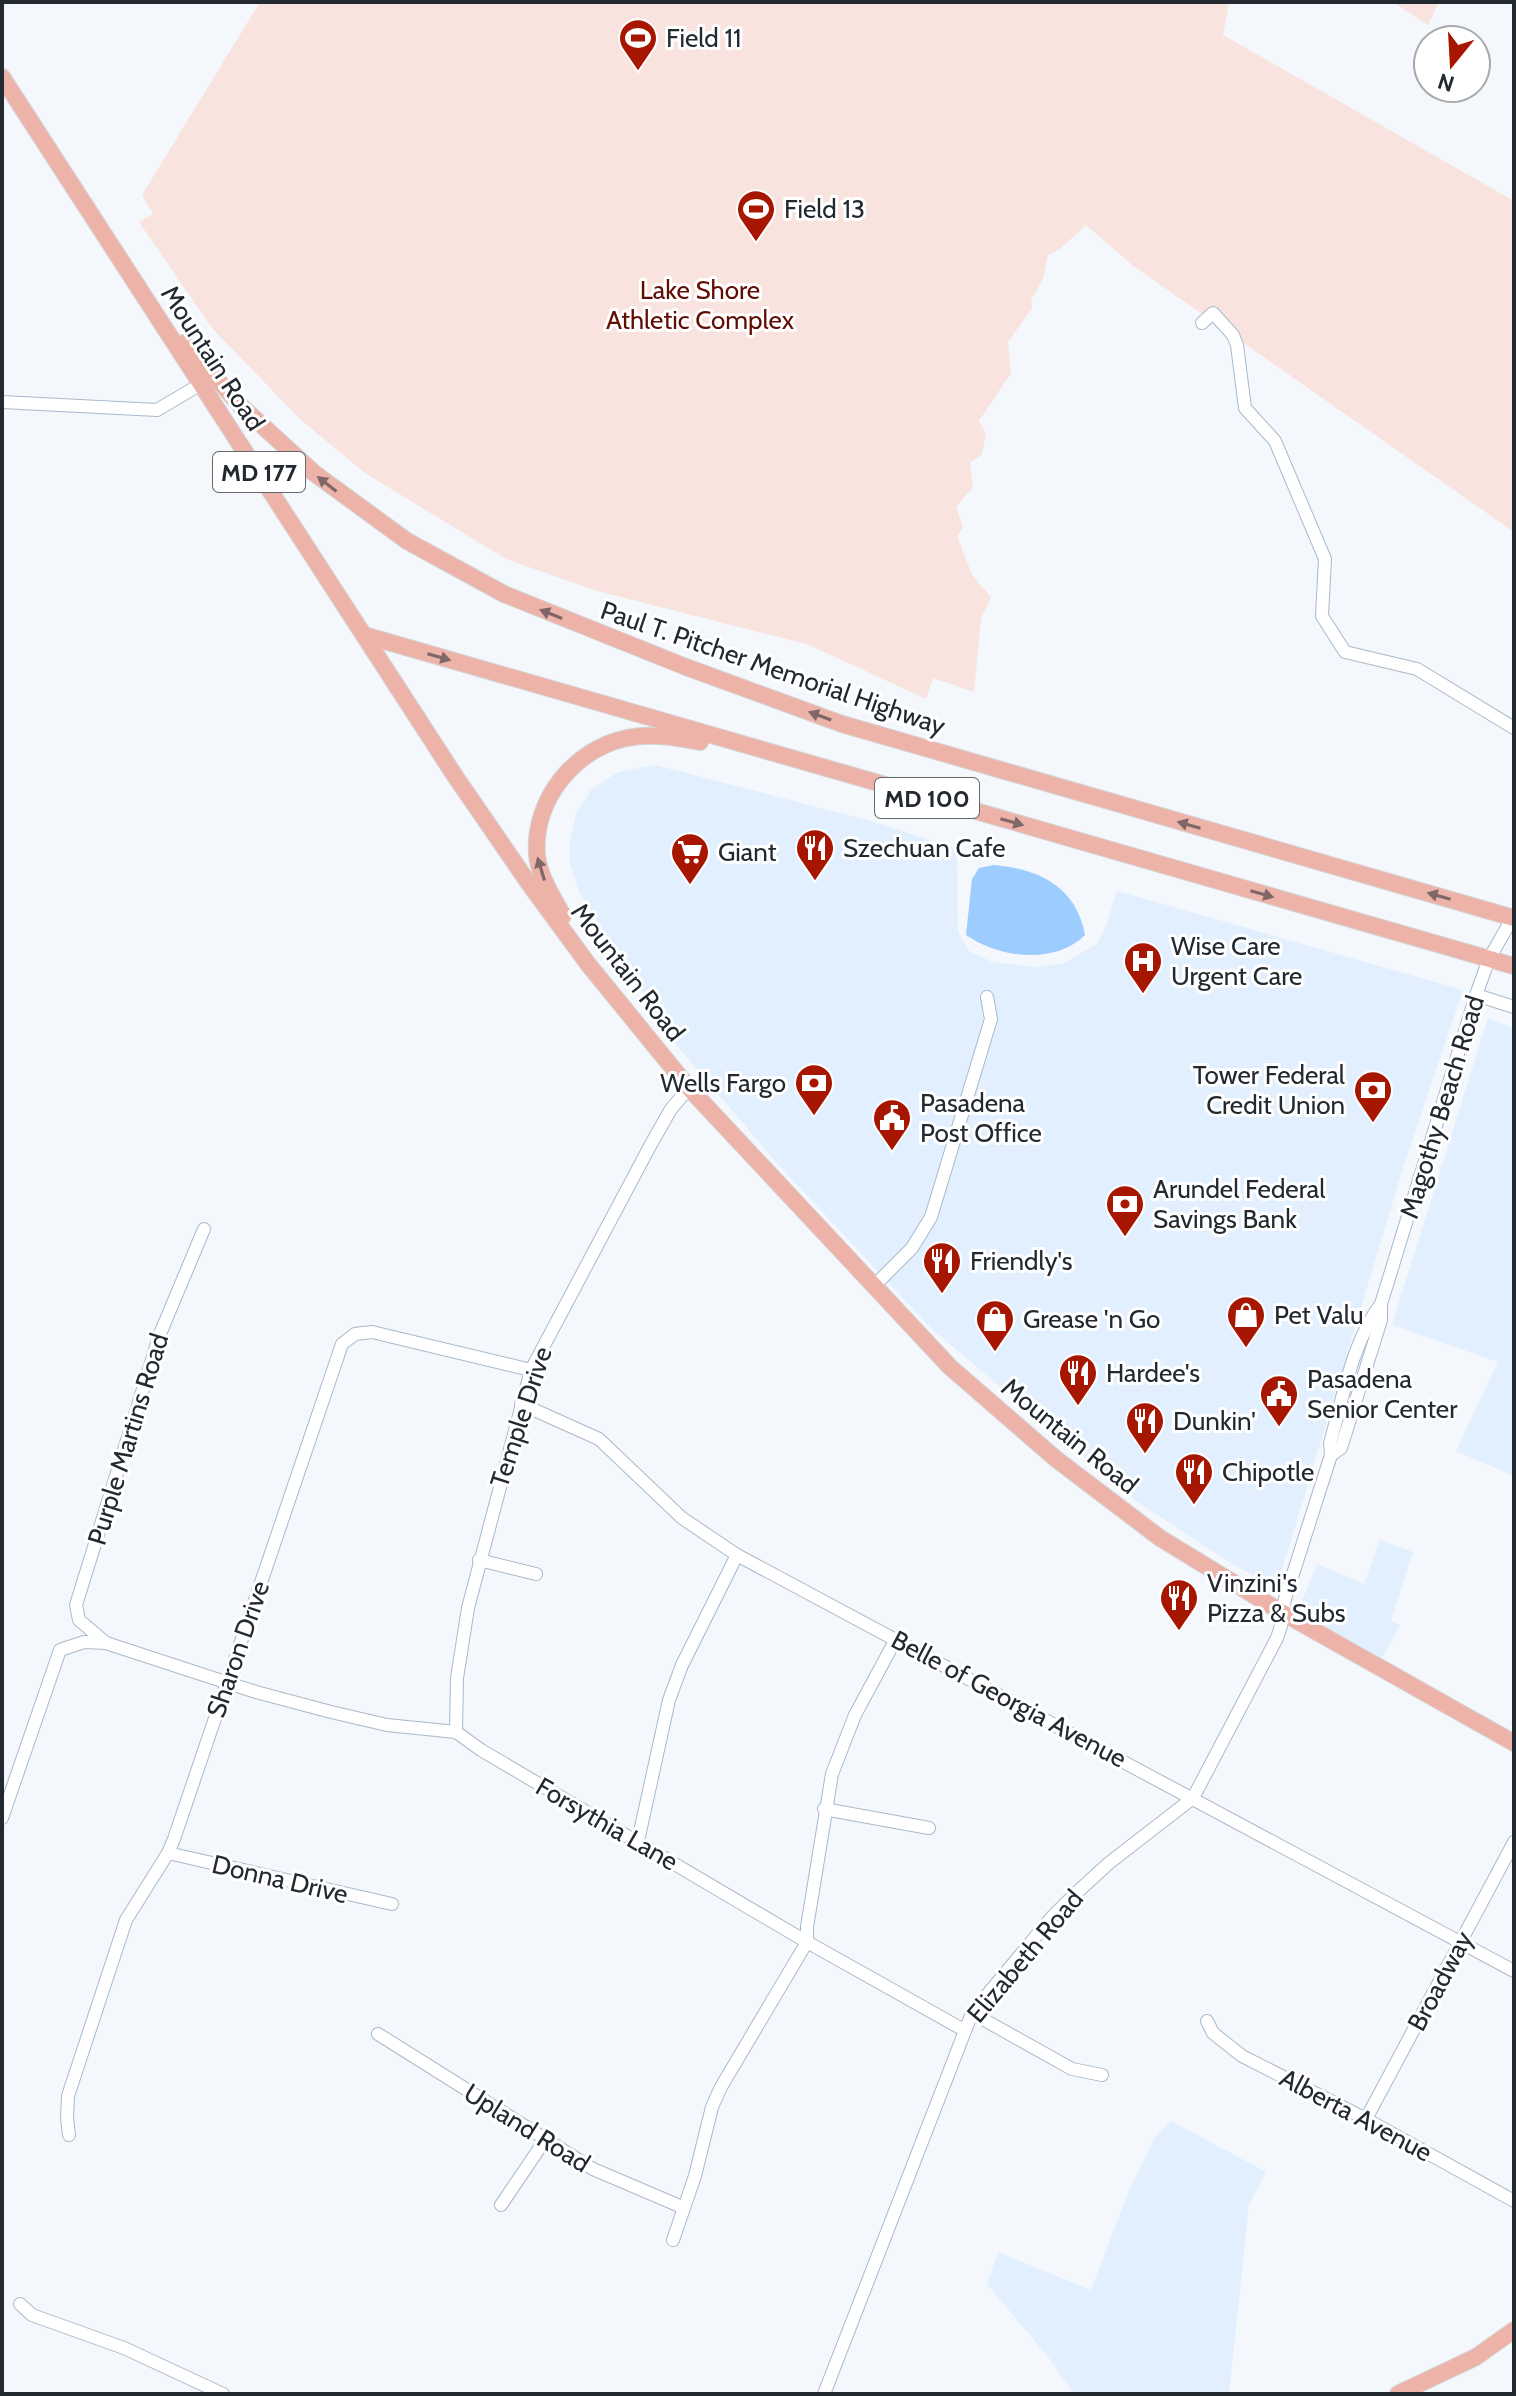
<svg xmlns="http://www.w3.org/2000/svg" width="1516" height="2396" font-family="Cabin,sans-serif">
<style>
.built{fill:#e2effe}
.green{fill:#f8e3df}
.water{fill:#9dccfe}
.lines{fill:none;stroke-linecap:round;stroke-linejoin:round}
.minor-casing{stroke:#a9b9ca;stroke-width:14}
.major-casing{stroke:#d3d4d6;stroke-width:18}
.minor{stroke:#fff;stroke-width:12}
.major{stroke:#eeb3a8;stroke-width:16}
.oneway{fill:#7e6766}
.labels{text-anchor:middle;dominant-baseline:central;stroke-width:6;stroke-linejoin:round;paint-order:stroke}
.shield{fill:#fff;stroke:#65696e;stroke-width:2}
.shield-label{font-size:24px;font-weight:bold;fill:#232930}
.poi-label{font-size:26px;fill:#232930;stroke:#fff;text-anchor:start}
.park-label{font-size:26px;fill:#600d03;stroke:#fff}
.street-label{font-size:26px;fill:#232930;stroke:#fff}
</style>
<rect width="100%" height="100%" fill="#f4f7fb"/>
<g class="built">
<path d="M655,765L878,823L957,849L958,932L969,951L992,962L1037,967L1064,963L1097,944L1106,926L1117,891L1463,990L1402,1171L1282,1570L1276,1579L1263,1580L1237,1567L1136,1501L933,1330L774,1160L669,1036L579,892L570,864V841L576,814L591,790L618,772Z"/>
<path d="M1488,1018L1514,1028V1476L1456,1451L1498,1362L1392,1325Z"/>
<path d="M1380,1540L1413,1552L1391,1620L1400,1626L1382,1658L1298,1611L1317,1564L1364,1584Z"/>
<path d="M1171,2121L1266,2172L1249,2204L1229,2394H1074L1049,2358L987,2284L998,2252L1091,2290L1128,2193L1155,2137Z"/>
</g>
<g class="green">
<path d="M260,2H1229L1223,35L1514,201V532L1132,265L1086,225L1060,249L1048,255L1043,279L1031,300L1032,308L1008,342L1011,373L979,421L986,434L982,454L970,463L973,487L956,507L963,528L957,536L972,575L991,597L981,618L974,692L933,678L926,699L807,644L597,591L506,559L365,473L302,421L212,328L139,222L153,214L142,195Z"/>
<path d="M1393,2H1439L1428,25Z"/>
</g>
<path class="water" d="M994,865C1040,869 1076,887 1085,935C1055,965 999,958 966,935L972,879L979,868Z"/>
<g class="lines">
<defs>
<g id="minor">
<path d="M1202,323L1213,313L1233,335L1237,345L1245,408L1275,441L1325,559L1322,616L1345,652L1417,669L1514,728"/>
<path d="M2,402L157,410L201,384"/>
<path d="M1476,995L1514,1007"/>
<path d="M874,1286L912,1248L931,1217L991,1019L987,997"/>
<path d="M521,1404L599,1439L682,1518L737,1555L1514,1971"/>
<path d="M1331,1455L1341,1448L1381,1320V1304L1476,995L1489,959L1514,915"/>
<path d="M479,1560L536,1574"/>
<path d="M106,1643L79,1620L76,1605L160,1334L204,1229"/>
<path d="M456,1732L457,1678L468,1608L531,1370L650,1146L671,1109L689,1088"/>
<path d="M824,1809L929,1828"/>
<path d="M2,1818L60,1650L84,1642L106,1643L256,1692L331,1712L387,1725L456,1732L481,1750L807,1942L964,2030"/>
<path d="M638,1841L669,1700L682,1665L737,1555"/>
<path d="M168,1853L392,1904"/>
<path d="M972,2013L1072,2069L1102,2075"/>
<path d="M1207,2021L1213,2033L1242,2056L1366,2119L1514,2201"/>
<path d="M378,2034L593,2169L682,2207"/>
<path d="M1366,2119L1514,1842"/>
<path d="M69,2135L67,2118L68,2096L126,1920L168,1853L174,1839L342,1344L355,1334L372,1332L531,1370"/>
<path d="M501,2205L545,2140"/>
<path d="M673,2240L695,2176L712,2107L721,2087L807,1942V1927L832,1774L855,1715L896,1639"/>
<path d="M20,2304L32,2315L124,2348L223,2394"/>
<path d="M824,2394L972,2013L1052,1917L1073,1896L1109,1863L1193,1798L1277,1638L1281,1626L1285,1599L1331,1455L1330,1443C1343,1398 1352,1342 1381,1304"/>
</g>
<g id="major">
<path d="M2,77L455,776L530,885L588,964L689,1088L950,1367L1056,1459L1160,1538L1283,1613L1514,1743"/>
<path d="M184,343L241,406L314,473L407,541L504,594L686,667L842,724L1514,918"/>
<path d="M364,635L1514,966"/>
<path d="M563,916C553,897 539,876 537,855C533,800 574,749 627,738C651,733 676,737 700,742"/>
<path d="M1398,2394L1476,2357L1514,2330"/>
</g>
</defs>
<use href="#minor" class="minor-casing"/>
<use href="#major" class="major-casing"/>
<use href="#minor" class="minor"/>
<use href="#major" class="major"/>
</g>
<defs><path id="oneway-solid" d="M-6-.8H1V-3.2L6.5 0L1 3.2V.8H-6Z" transform="scale(2)"/></defs>
<g class="oneway">
<use href="#oneway-solid" transform="translate(327 484) rotate(-142)"/>
<use href="#oneway-solid" transform="translate(551 614) rotate(-158)"/>
<use href="#oneway-solid" transform="translate(439 657) rotate(16)"/>
<use href="#oneway-solid" transform="translate(820 716) rotate(-160)"/>
<use href="#oneway-solid" transform="translate(1012 822) rotate(16)"/>
<use href="#oneway-solid" transform="translate(1189 825) rotate(-164)"/>
<use href="#oneway-solid" transform="translate(541 869) rotate(-107)"/>
<use href="#oneway-solid" transform="translate(1262 894) rotate(16)"/>
<use href="#oneway-solid" transform="translate(1439 896) rotate(-164)"/>
</g>
<defs>
<symbol id="stadium-pin" viewBox="-11 -11 22 30"><path d="M0 17L-7.5 6A9.5 9.5 0 1 1 7.5 6Z" fill="#a71600" stroke="#fff"/><path d="M0-5a6.5 5 0 1 0 0 10a6.5 5 0 1 0 0-10ZM-3.5-1.8h7v3.6h-7Z" fill="#fff"/></symbol>
<symbol id="restaurant-pin" viewBox="-11 -11 22 30"><path d="M0 17L-7.5 6A9.5 9.5 0 1 1 7.5 6Z" fill="#a71600" stroke="#fff"/><path d="M-5-6h1v4h1v-4h1v4h1v-4h1v5L-1.5 .5V6h-2V.5L-5-1ZM5-6V6H3V1.5H1.5Q1.5-4 5-6Z" fill="#fff"/></symbol>
<symbol id="supermarket-pin" viewBox="-11 -11 22 30"><path d="M0 17L-7.5 6A9.5 9.5 0 1 1 7.5 6Z" fill="#a71600" stroke="#fff"/><path d="M-6-5.5h2.5l.6 2H6L4.5 2H-2.5L-4.4-4H-6ZM-1.5 3.2a1.3 1.3 0 1 0 .1 0ZM3 3.2a1.3 1.3 0 1 0 .1 0Z" fill="#fff"/></symbol>
<symbol id="hospital-pin" viewBox="-11 -11 22 30"><path d="M0 17L-7.5 6A9.5 9.5 0 1 1 7.5 6Z" fill="#a71600" stroke="#fff"/><path d="M-5-5h3v3.5h4V-5h3V5h-3V1.5h-4V5h-3Z" fill="#fff"/></symbol>
<symbol id="bank-pin" viewBox="-11 -11 22 30"><path d="M0 17L-7.5 6A9.5 9.5 0 1 1 7.5 6Z" fill="#a71600" stroke="#fff"/><path d="M-6-4H6V4H-6ZM0-2.3a2.3 2.3 0 1 0 0 4.6a2.3 2.3 0 1 0 0-4.6Z" fill="#fff"/></symbol>
<symbol id="civic-pin" viewBox="-11 -11 22 30"><path d="M0 17L-7.5 6A9.5 9.5 0 1 1 7.5 6Z" fill="#a71600" stroke="#fff"/><path d="M-.6-6.5H3V-4.5H.6V-3L4-1V1h2V6H-6V1h2V-1L-.6-3ZM-1.2 2.5V6h2.4V2.5Z" fill="#fff"/></symbol>
<symbol id="shop-pin" viewBox="-11 -11 22 30"><path d="M0 17L-7.5 6A9.5 9.5 0 1 1 7.5 6Z" fill="#a71600" stroke="#fff"/><path d="M-5-2.5h2.3a2.7 3.5 0 0 1 5.4 0H5L5.5 6h-11ZM-1.5-2.5h3a1.5 2.3 0 0 0-3 0Z" fill="#fff"/></symbol>
</defs>
<g fill-rule="evenodd">
<use href="#stadium-pin" x="616" y="16" width="44" height="60"/>
<use href="#stadium-pin" x="734" y="187" width="44" height="60"/>
<use href="#restaurant-pin" x="793" y="826" width="44" height="60"/>
<use href="#supermarket-pin" x="668" y="830" width="44" height="60"/>
<use href="#hospital-pin" x="1121" y="939" width="44" height="60"/>
<use href="#bank-pin" x="792" y="1061" width="44" height="60"/>
<use href="#bank-pin" x="1351" y="1068" width="44" height="60"/>
<use href="#civic-pin" x="870" y="1096" width="44" height="60"/>
<use href="#bank-pin" x="1103" y="1182" width="44" height="60"/>
<use href="#restaurant-pin" x="920" y="1239" width="44" height="60"/>
<use href="#shop-pin" x="1224" y="1293" width="44" height="60"/>
<use href="#shop-pin" x="973" y="1297" width="44" height="60"/>
<use href="#restaurant-pin" x="1056" y="1351" width="44" height="60"/>
<use href="#civic-pin" x="1257" y="1372" width="44" height="60"/>
<use href="#restaurant-pin" x="1123" y="1399" width="44" height="60"/>
<use href="#restaurant-pin" x="1172" y="1450" width="44" height="60"/>
<use href="#restaurant-pin" x="1157" y="1576" width="44" height="60"/>
</g>
<g class="labels">
<g class="shield">
<rect x="213" y="452" width="92" height="40" rx="6"/>
<rect x="875" y="778" width="104" height="40" rx="6"/>
</g>
<g class="shield-label">
<text x="259" y="472">MD 177</text>
<text x="927" y="798">MD 100</text>
</g>
<g class="poi-label">
<text x="666" y="38">Field 11</text>
<text x="784" y="209">Field 13</text>
<text x="843" y="848">Szechuan Cafe</text>
<text x="718" y="852">Giant</text>
<text x="1171" y="946">Wise Care<tspan x="1171" dy="30">Urgent Care</tspan></text>
<text x="1345" y="1075" text-anchor="end">Tower Federal<tspan x="1345" dy="30">Credit Union</tspan></text>
<text x="786" y="1083" text-anchor="end">Wells Fargo</text>
<text x="920" y="1103">Pasadena<tspan x="920" dy="30">Post Office</tspan></text>
<text x="1153" y="1189">Arundel Federal<tspan x="1153" dy="30">Savings Bank</tspan></text>
<text x="970" y="1261">Friendly's</text>
<text x="1274" y="1315">Pet Valu</text>
<text x="1023" y="1319">Grease 'n Go</text>
<text x="1106" y="1373">Hardee's</text>
<text x="1307" y="1379">Pasadena<tspan x="1307" dy="30">Senior Center</tspan></text>
<text x="1173" y="1421">Dunkin'</text>
<text x="1222" y="1472">Chipotle</text>
<text x="1207" y="1583">Vinzini's<tspan x="1207" dy="30">Pizza &amp; Subs</tspan></text>
</g>
<g class="park-label">
<text x="700" y="290">Lake Shore<tspan x="700" dy="30">Athletic Complex</tspan></text>
</g>
<g class="street-label">
<text transform="translate(213 358) rotate(57)">Mountain Road</text>
<text transform="translate(773 668) rotate(19)">Paul T. Pitcher Memorial Highway</text>
<text transform="translate(628 972) rotate(52)">Mountain Road</text>
<text transform="translate(1442 1107) rotate(-73)">Magothy Beach Road</text>
<text transform="translate(521 1417) rotate(-72)">Temple Drive</text>
<text transform="translate(1070 1436) rotate(39)">Mountain Road</text>
<text transform="translate(128 1439) rotate(-73)">Purple Martins Road</text>
<text transform="translate(238 1649) rotate(-71)">Sharon Drive</text>
<text transform="translate(1009 1699) rotate(28)">Belle of Georgia Avenue</text>
<text transform="translate(607 1824) rotate(30)">Forsythia Lane</text>
<text transform="translate(280 1879) rotate(13)">Donna Drive</text>
<text transform="translate(1025 1956) rotate(-50)">Elizabeth Road</text>
<text transform="translate(1440 1981) rotate(-62)">Broadway</text>
<text transform="translate(1356 2115) rotate(28)">Alberta Avenue</text>
<text transform="translate(527 2128) rotate(32)">Upland Road</text>
</g>
</g>
<rect width="1516" height="2396" fill="none" stroke="#232930" stroke-width="8"/>
<g transform="translate(1452 64) rotate(198)"><circle r="38" fill="#ffffff" stroke="#a7a9ac" stroke-width="2"/>
<path d="M0-6L14 30L0 20L-14 30Z" fill="#a71600"/>
<text y="-12" font-size="22" font-weight="bold" text-anchor="middle" fill="#232930">N</text>
</g>
</svg>
